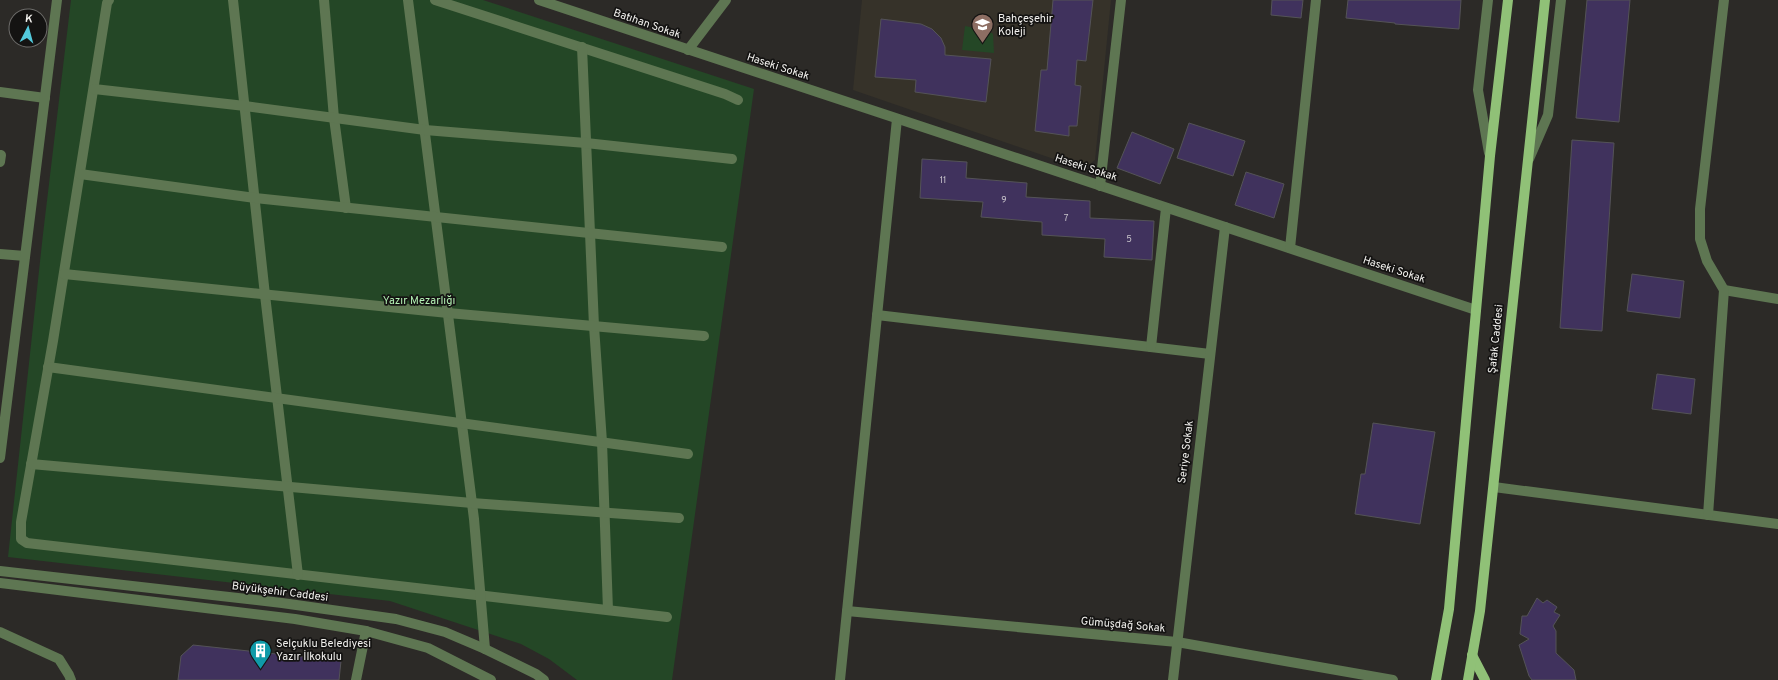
<svg xmlns="http://www.w3.org/2000/svg" width="1778" height="680" font-family="Overpass,sans-serif">
<style>
.built{fill:#363229}
.green{fill:#244726}
.building{fill:#40325d;stroke:#545357}
.lines{fill:none;stroke-linecap:round;stroke-linejoin:round}
.minor{stroke:#5e7652;stroke-width:10}
.major{stroke:#90c177;stroke-width:10}
.labels{text-anchor:middle;dominant-baseline:central;stroke-width:3.5;stroke-linejoin:round;paint-order:stroke}
.number-label{font-size:9px;fill:#c6c2ca}
.poi-label{font-size:11px;fill:#f3f2ef;stroke:#141312;text-anchor:start}
.street-label{font-size:11px;fill:#f3f2ef;stroke:#141312}
.park-label{font-size:11px;fill:#b4f2b5;stroke:#141312}
</style>
<rect width="100%" height="100%" fill="#2c2a27"/>
<path class="built" d="M862,0H1111L1095,160L1083,169L853,90Z"/>
<g class="green">
<path d="M71,0H483L754,89L672,680H577L549,659L521,644L390,601L8,557L43,234Z"/>
<path d="M965,26L989,31L993,34L994,53L962,50Z"/>
</g>
<g class="building">
<path d="M1053,0H1093L1086,61L1077,60L1075,85L1081,86L1077,126H1069V136L1035,131L1041,70H1047Z"/>
<path d="M1272,0H1303L1301,18L1271,15Z"/>
<path d="M1348,0H1461L1459,29L1395,24V23L1346,18Z"/>
<path d="M1587,0H1630L1619,122L1576,118Z"/>
<path d="M881,19L921,24L932,29L941,38L945,47V55L991,59L986,102L915,92L916,80L875,77Z"/>
<path d="M1189,123L1245,141L1233,176L1177,158Z"/>
<path d="M1132,132L1174,149L1160,184L1117,168Z"/>
<path d="M1572,140L1614,143L1602,331L1560,328Z"/>
<path d="M922,159L967,162L966,178L1027,183L1026,197L1090,201V218L1154,221L1152,260L1104,257L1105,239L1042,235V222L981,217L983,202L920,198Z"/>
<path d="M1246,172L1284,184L1274,218L1235,205Z"/>
<path d="M1632,274L1684,281L1680,318L1627,311Z"/>
<path d="M1657,374L1695,379L1691,414L1652,409Z"/>
<path d="M1373,423L1435,432L1420,524L1355,514L1361,474H1365Z"/>
<path d="M1537,598L1543,603L1547,600L1557,607L1554,612L1560,615L1553,626L1556,631V653L1574,670L1576,680H1532L1529,676L1519,645L1529,639L1520,634L1522,616H1527Z"/>
<path d="M193,645L341,661L339,680H178L181,656Z"/>
</g>
<g class="lines">
<g class="minor">
<path d="M109,0L107,3L53,341L21,522V539L27,543L667,617"/>
<path d="M233,0L265,295L298,575"/>
<path d="M324,0L334,118L346,208"/>
<path d="M408,0L474,519L485,649"/>
<path d="M435,0L725,94L738,100"/>
<path d="M539,0L1476,310"/>
<path d="M1488,0L1478,90L1489,153"/>
<path d="M582,47L594,326L602,442L608,610"/>
<path d="M688,50L726,0"/>
<path d="M94,89L245,106L425,130L586,143L732,159"/>
<path d="M0,92L45,98"/>
<path d="M1529,159L1548,115L1561,0"/>
<path d="M0,162L1,155"/>
<path d="M80,174L255,198L722,247"/>
<path d="M1100,186L1121,0"/>
<path d="M1290,248L1316,0"/>
<path d="M0,254L25,256"/>
<path d="M64,274L448,313L704,336"/>
<path d="M1724,290L1778,299"/>
<path d="M877,315L1210,354"/>
<path d="M1151,347L1166,208"/>
<path d="M48,367L688,454"/>
<path d="M0,458L57,0"/>
<path d="M31,464L472,503L679,518"/>
<path d="M1494,487L1778,524"/>
<path d="M1708,515L1724,290L1707,261L1700,239V209L1724,0"/>
<path d="M0,571L282,603L396,619L445,632L485,649L536,674L544,680"/>
<path d="M0,583L295,619L366,631L428,648L491,680"/>
<path d="M847,611L1177,642L1393,680"/>
<path d="M0,632L59,659L69,675L71,680"/>
<path d="M356,680L366,631"/>
<path d="M840,680L897,119"/>
<path d="M1173,680L1225,227"/>
</g>
<g class="major">
<path d="M1472,655L1485,680"/>
<path d="M1436,680L1449,609L1490,156L1508,0"/>
<path d="M1468,680L1480,611L1545,0"/>
</g>
</g>
<defs>
<symbol id="school-pin" viewBox="-11 -11 22 30"><path d="M0 17L-7.5 6A9.5 9.5 0 1 1 7.5 6Z" fill="#8d6e63" stroke="#141312"/><path d="M0-5L7-2L0 1L-7-2ZM-4 1L0 2.5L4 1V4Q0 6-4 4Z" fill="#fff"/></symbol>
<symbol id="building-pin" viewBox="-11 -11 22 30"><path d="M0 17L-7.5 6A9.5 9.5 0 1 1 7.5 6Z" fill="#0f9aa8" stroke="#141312"/><path d="M-4-6H4V6H1V3H-1V6H-4ZM-2.5-4.3h1.7v1.8h-1.7ZM.8-4.3h1.7v1.8H.8ZM-2.5-1h1.7V.8h-1.7ZM.8-1h1.7V.8H.8Z" fill="#fff"/></symbol>
</defs>
<g fill-rule="evenodd">
<use href="#school-pin" x="970" y="12" width="25" height="34"/>
<use href="#building-pin" x="248" y="638" width="25" height="34"/>
</g>
<g class="labels">
<g class="number-label">
<text x="943" y="180">11</text>
<text x="1004" y="200">9</text>
<text x="1066" y="218">7</text>
<text x="1129" y="239">5</text>
</g>
<g class="poi-label">
<text x="998" y="19">Bahçeşehir<tspan x="998" dy="13">Koleji</tspan></text>
<text x="276" y="644">Selçuklu Belediyesi<tspan x="276" dy="13">Yazır İlkokulu</tspan></text>
</g>
<g class="street-label">
<text transform="translate(647 24) rotate(19)">Batıhan Sokak</text>
<text transform="translate(778 67) rotate(18)">Haseki Sokak</text>
<text transform="translate(1086 168) rotate(18)">Haseki Sokak</text>
<text transform="translate(1394 270) rotate(18)">Haseki Sokak</text>
<text transform="translate(1496 339) rotate(-84)">Şafak Caddesi</text>
<text transform="translate(1186 452) rotate(-83)">Seriye Sokak</text>
<text transform="translate(280 592) rotate(7)">Büyükşehir Caddesi</text>
<text transform="translate(1123 625) rotate(5)">Gümüşdağ Sokak</text>
</g>
<g class="park-label">
<text x="419" y="301">Yazır Mezarlığı</text>
</g>
</g>
<g transform="translate(28 28) rotate(6)"><circle r="19" fill="#141312" stroke="#6d6c6a"/>
<path d="M0-3L7 15L0 10L-7 15Z" fill="#53cadc"/>
<text y="-6" font-size="11" font-weight="bold" text-anchor="middle" fill="#f3f2ef">K</text>
</g>
</svg>
